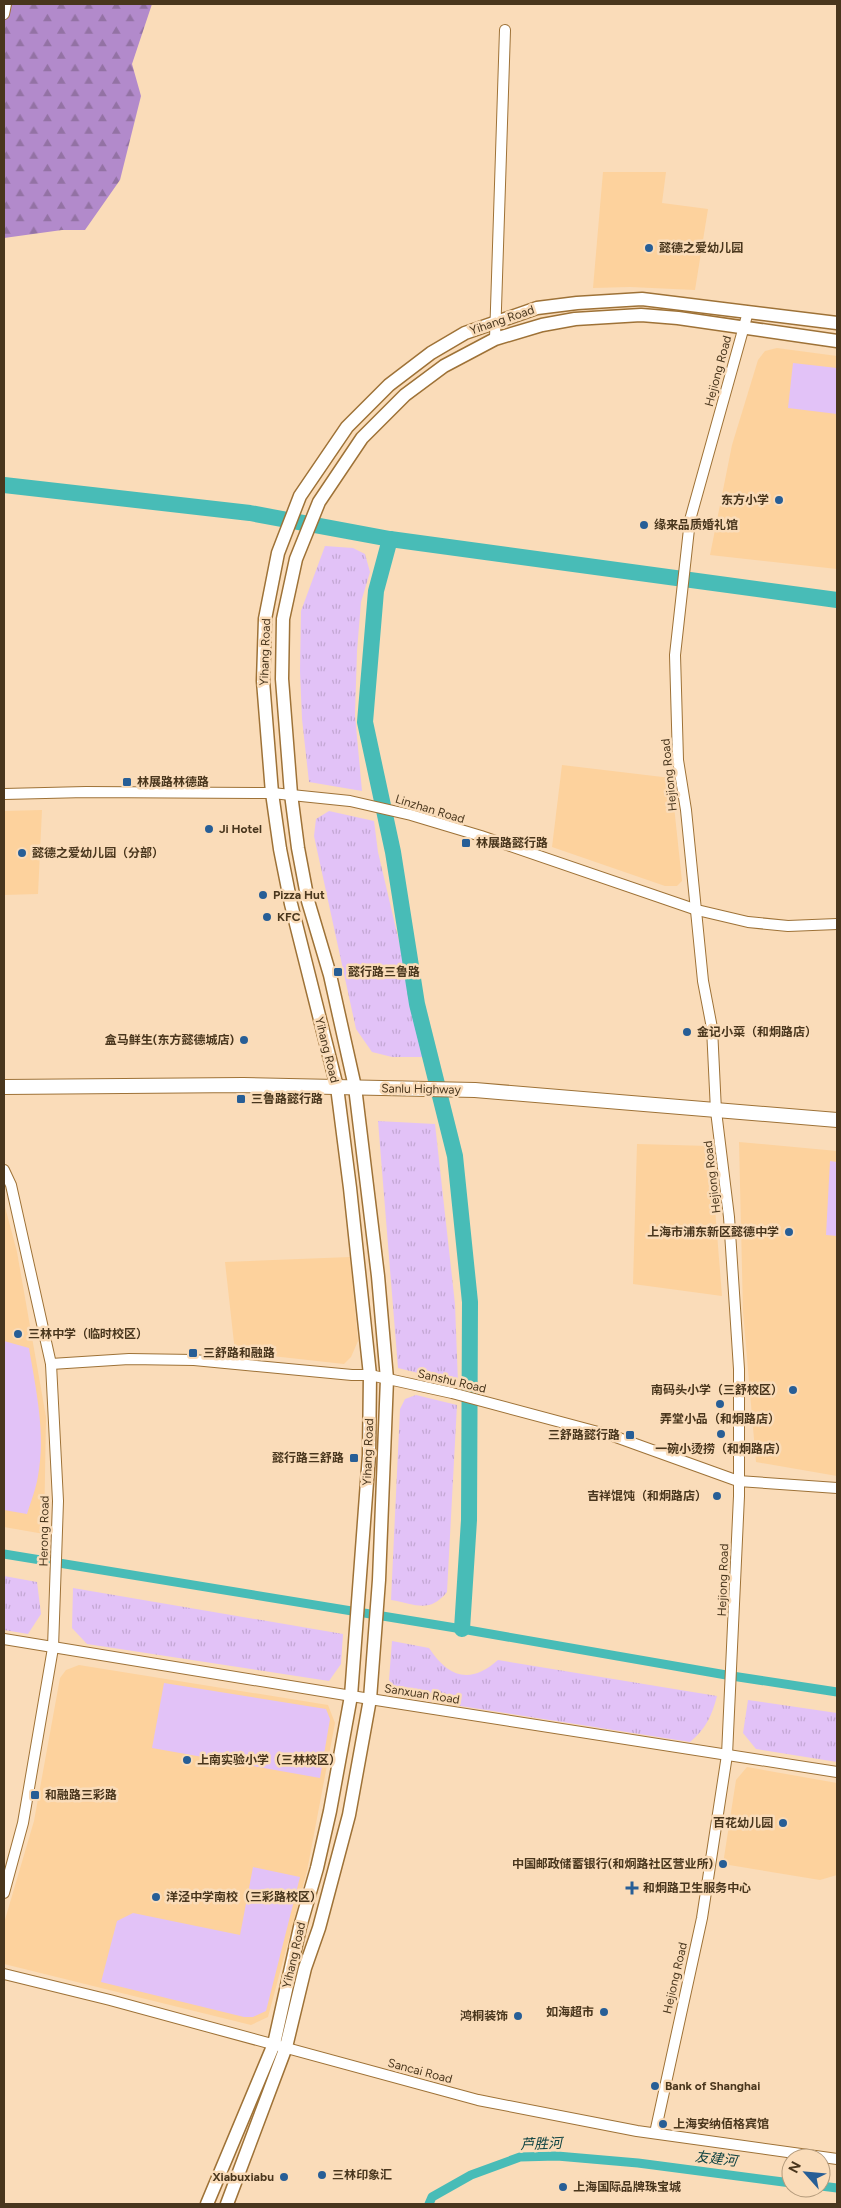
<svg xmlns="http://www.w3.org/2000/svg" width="841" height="2208" font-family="Figtree,'Noto Sans SC',sans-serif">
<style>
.built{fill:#fdd29d}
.forest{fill:url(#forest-firs)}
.park{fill:url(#park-tufts)}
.garden{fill:#e2c2f7}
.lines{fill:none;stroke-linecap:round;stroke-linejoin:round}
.canal{stroke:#48bcb7;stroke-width:9}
.river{stroke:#48bcb7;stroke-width:16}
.minor-casing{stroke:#9e7237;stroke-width:12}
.tertiary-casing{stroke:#9e7237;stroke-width:15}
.secondary-casing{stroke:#9e7237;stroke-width:16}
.minor{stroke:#fff;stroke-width:10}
.tertiary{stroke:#fff;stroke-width:12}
.secondary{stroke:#fff;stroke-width:14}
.poi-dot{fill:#275e96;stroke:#fadcb9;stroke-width:2}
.labels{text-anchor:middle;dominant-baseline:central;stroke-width:5;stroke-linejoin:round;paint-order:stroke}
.poi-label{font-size:12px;font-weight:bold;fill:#49361d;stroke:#fadcb9;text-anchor:start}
.street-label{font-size:12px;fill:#49361d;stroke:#fadcb9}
.water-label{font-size:14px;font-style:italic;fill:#0f4342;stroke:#fadcb9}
</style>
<defs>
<pattern id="forest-firs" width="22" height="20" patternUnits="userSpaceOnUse" patternTransform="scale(1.25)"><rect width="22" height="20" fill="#b28acb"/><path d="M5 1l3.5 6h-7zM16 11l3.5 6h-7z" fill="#9372a4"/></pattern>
<pattern id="park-tufts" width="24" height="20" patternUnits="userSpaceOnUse" patternTransform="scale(1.25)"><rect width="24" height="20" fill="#e2c2f7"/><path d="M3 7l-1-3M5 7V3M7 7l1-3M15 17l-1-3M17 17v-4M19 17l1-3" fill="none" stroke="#c3a7d3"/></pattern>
</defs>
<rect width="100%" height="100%" fill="#fadcb9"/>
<g class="built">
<path d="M603,172H666L662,203L708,209L695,290L630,287L593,288Z"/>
<path d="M777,348L837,356V569L710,555L732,445L758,360L765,351Z"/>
<path d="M562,765L671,778L682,881L677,886H665L552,847Z"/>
<path d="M42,810L38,894L4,895V811Z"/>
<path d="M739,1142L837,1151V1476L756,1462L743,1312Z"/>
<path d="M637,1144L710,1146L722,1296L633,1284Z"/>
<path d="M4,1203L17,1252L46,1417L44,1534L4,1527Z"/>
<path d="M350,1257L358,1341L351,1357L344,1364L235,1352L225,1262Z"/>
<path d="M79,1665L328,1705L335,1723L307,1871L268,2017L251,2025L4,1964V1923L34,1821L60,1678L66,1670Z"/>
<path d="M747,1767L837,1783V1875L820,1880L723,1864L736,1780Z"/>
</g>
<path class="forest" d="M4,4H152L132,64L141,96L120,180L85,230H62L4,238Z"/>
<g class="park">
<path d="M325,546L353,548L365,554L370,572L361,602L357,651L355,715L362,791L309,782L302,719L300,671L301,611Z"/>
<path d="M329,811L374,821L378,852L426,1057H392L372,1052L356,1029L314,836L316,819Z"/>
<path d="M378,1121L435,1124L455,1304L458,1383L398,1368Z"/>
<path d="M416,1395L457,1405L447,1592C429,1614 416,1604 391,1600L400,1409L405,1399Z"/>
<path d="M4,1576L37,1582L41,1614L28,1634L4,1630Z"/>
<path d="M73,1588L343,1634L341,1664L329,1681L87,1644L72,1628Z"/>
<path d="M392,1641L429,1648C448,1677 470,1685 498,1660L717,1696C712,1715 706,1729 690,1742L416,1699L396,1689L389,1680Z"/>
<path d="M748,1700L837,1713V1762L756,1749L743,1733Z"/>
</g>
<g class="garden">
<path d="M793,363L837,368V414L788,408Z"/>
<path d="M830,1161L837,1162V1236L826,1235Z"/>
<path d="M4,1341L29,1348C36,1390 46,1434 38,1476C36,1489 31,1501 27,1514L4,1510Z"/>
<path d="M164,1683L326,1709L330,1719L320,1778L152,1748Z"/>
<path d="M253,1867L300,1877L266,2011L253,2017H244L101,1982L117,1921L133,1913L240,1935Z"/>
</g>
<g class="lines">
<g class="canal">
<path d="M4,1554L462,1629L732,1676L837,1692"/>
<path d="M821,2186L837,2188"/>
<path d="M429,2204L432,2197L471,2175L520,2157L557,2156L638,2163L791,2183"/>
</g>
<g class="river">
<path d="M4,485L250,513L390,539L837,600"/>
<path d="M390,539L376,591L365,722L393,852L417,1004L455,1156L470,1302L469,1520L462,1629"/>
</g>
<defs>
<g id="minor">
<path d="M4,14L6,4"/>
<path d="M495,339L505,30"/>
<path d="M4,794L86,792L272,793L350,801L411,815L481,836L697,910L748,922L788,926L837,924"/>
<path d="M4,1170L11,1185L51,1364L58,1501L53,1648L23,1823L4,1893"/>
<path d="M51,1364L129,1359L194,1360L352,1375H370L452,1393L613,1436L738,1481L837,1488"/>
<path d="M4,1639L370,1699L837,1772"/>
<path d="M4,1974L110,2000L478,2100L637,2131L837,2159"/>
<path d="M655,2133L702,1918L727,1755L739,1496V1369L729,1217L716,1111L712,1028L703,981L686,810L678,760L675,655L690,520L748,312"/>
</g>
<g id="tertiary">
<path d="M207,2204L274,2044L300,1927L317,1868L330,1811L351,1696L369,1455L370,1375L350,1188L337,1087L291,904L280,849L272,793L263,681L265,619L278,553L300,496L347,427L389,385L431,353L465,333L537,308L577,303L642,299L837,323"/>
<path d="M227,2204L286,2047L305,1968L319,1928L349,1815L370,1699L379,1580L387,1379L378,1276L355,1087L330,975L308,901L298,848L291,794L282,679L283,619L296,559L319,502L362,438L405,395L444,366L495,339L542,325L575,319L641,315L678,318L837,341"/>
</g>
<path id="secondary" d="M4,1087L243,1085L475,1090L837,1120"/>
</defs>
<use href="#minor" class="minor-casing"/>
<use href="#tertiary" class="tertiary-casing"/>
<use href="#secondary" class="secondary-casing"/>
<use href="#minor" class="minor"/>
<use href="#tertiary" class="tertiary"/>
<use href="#secondary" class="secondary"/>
</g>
<g class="poi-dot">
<circle cx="649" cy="248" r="5"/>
<circle cx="779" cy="500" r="5"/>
<circle cx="644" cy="525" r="5"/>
<rect x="122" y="777" width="10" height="10" rx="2.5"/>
<circle cx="209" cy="829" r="5"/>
<rect x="461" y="838" width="10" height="10" rx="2.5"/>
<circle cx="22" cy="853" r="5"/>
<circle cx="263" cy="895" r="5"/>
<circle cx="267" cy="917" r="5"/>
<rect x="333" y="967" width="10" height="10" rx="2.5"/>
<circle cx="687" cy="1032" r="5"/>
<circle cx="244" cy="1040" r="5"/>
<rect x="236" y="1094" width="10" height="10" rx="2.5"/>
<circle cx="789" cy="1232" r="5"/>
<circle cx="18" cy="1334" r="5"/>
<rect x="188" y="1348" width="10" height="10" rx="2.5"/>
<circle cx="793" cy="1390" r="5"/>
<circle cx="720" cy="1404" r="5"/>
<circle cx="721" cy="1434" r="5"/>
<rect x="625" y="1430" width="10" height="10" rx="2.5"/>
<rect x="349" y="1453" width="10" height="10" rx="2.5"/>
<circle cx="717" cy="1496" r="5"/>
<circle cx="187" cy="1760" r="5"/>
<rect x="30" y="1790" width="10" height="10" rx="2.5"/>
<circle cx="783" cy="1823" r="5"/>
<circle cx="723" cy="1864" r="5"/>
<path d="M629.5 1880.5h5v5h5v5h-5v5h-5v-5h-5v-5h5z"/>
<circle cx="156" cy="1897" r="5"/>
<circle cx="604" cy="2012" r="5"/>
<circle cx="518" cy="2016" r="5"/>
<circle cx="655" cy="2086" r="5"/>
<circle cx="663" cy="2124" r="5"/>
<circle cx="322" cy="2175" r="5"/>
<circle cx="284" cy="2177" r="5"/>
<circle cx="563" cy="2187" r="5"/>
</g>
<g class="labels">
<g class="poi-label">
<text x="659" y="248">懿德之爱幼儿园</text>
<text x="769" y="500" text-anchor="end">东方小学</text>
<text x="654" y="525">缘来品质婚礼馆</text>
<text x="137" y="782">林展路林德路</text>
<text x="219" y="829">Ji Hotel</text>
<text x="476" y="843">林展路懿行路</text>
<text x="32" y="853">懿德之爱幼儿园（分部）</text>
<text x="273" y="895">Pizza Hut</text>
<text x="277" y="917">KFC</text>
<text x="348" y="972">懿行路三鲁路</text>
<text x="697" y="1032">金记小菜（和炯路店）</text>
<text x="234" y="1040" text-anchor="end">盒马鲜生(东方懿德城店)</text>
<text x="251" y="1099">三鲁路懿行路</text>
<text x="779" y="1232" text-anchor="end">上海市浦东新区懿德中学</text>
<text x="28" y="1334">三林中学（临时校区）</text>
<text x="203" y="1353">三舒路和融路</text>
<text x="783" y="1390" text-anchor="end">南码头小学（三舒校区）</text>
<text x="720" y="1419" text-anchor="middle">弄堂小品（和炯路店）</text>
<text x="620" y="1435" text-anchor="end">三舒路懿行路</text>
<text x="721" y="1449" text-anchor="middle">一碗小烫捞（和炯路店）</text>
<text x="344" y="1458" text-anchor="end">懿行路三舒路</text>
<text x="707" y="1496" text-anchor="end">吉祥馄饨（和炯路店）</text>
<text x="197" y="1760">上南实验小学（三林校区）</text>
<text x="45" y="1795">和融路三彩路</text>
<text x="773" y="1823" text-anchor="end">百花幼儿园</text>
<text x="713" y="1864" text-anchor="end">中国邮政储蓄银行(和炯路社区营业所)</text>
<text x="643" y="1888">和炯路卫生服务中心</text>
<text x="166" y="1897">洋泾中学南校（三彩路校区）</text>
<text x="594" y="2012" text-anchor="end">如海超市</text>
<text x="508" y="2016" text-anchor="end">鸿桐装饰</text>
<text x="665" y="2086">Bank of Shanghai</text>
<text x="673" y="2124">上海安纳佰格宾馆</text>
<text x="332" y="2175">三林印象汇</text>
<text x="274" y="2177" text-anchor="end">Xiabuxiabu</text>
<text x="573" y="2187">上海国际品牌珠宝城</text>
</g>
<g class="street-label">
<text transform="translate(502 320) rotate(-19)">Yihang Road</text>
<text transform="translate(718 371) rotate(-75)">Hejiong Road</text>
<text transform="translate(265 652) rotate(-88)">Yihang Road</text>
<text transform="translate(669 775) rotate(-96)">Hejiong Road</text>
<text transform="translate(430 809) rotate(17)">Linzhan Road</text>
<text transform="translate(327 1050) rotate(76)">Yihang Road</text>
<text transform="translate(421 1089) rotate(1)">Sanlu Highway</text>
<text transform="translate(712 1177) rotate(-97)">Hejiong Road</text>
<text transform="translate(452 1381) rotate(13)">Sanshu Road</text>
<text transform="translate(368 1452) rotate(-88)">Yihang Road</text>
<text transform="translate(44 1531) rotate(-89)">Herong Road</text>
<text transform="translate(723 1580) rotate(-88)">Hejiong Road</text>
<text transform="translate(422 1694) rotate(9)">Sanxuan Road</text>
<text transform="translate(294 1955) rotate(-77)">Yihang Road</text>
<text transform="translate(675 1978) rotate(-77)">Hejiong Road</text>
<text transform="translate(420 2071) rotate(15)">Sancai Road</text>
</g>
<g class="water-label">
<text transform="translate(541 2144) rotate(-2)">芦胜河</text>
<text transform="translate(716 2159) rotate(7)">友建河</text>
</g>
</g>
<rect width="841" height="2208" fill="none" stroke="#49361d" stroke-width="10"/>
<g transform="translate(806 2173) rotate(297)"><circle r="24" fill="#fadcb9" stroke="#b39a7b"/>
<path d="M0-4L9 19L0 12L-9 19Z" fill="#275e96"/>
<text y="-8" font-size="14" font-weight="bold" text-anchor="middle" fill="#49361d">N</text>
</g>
</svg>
